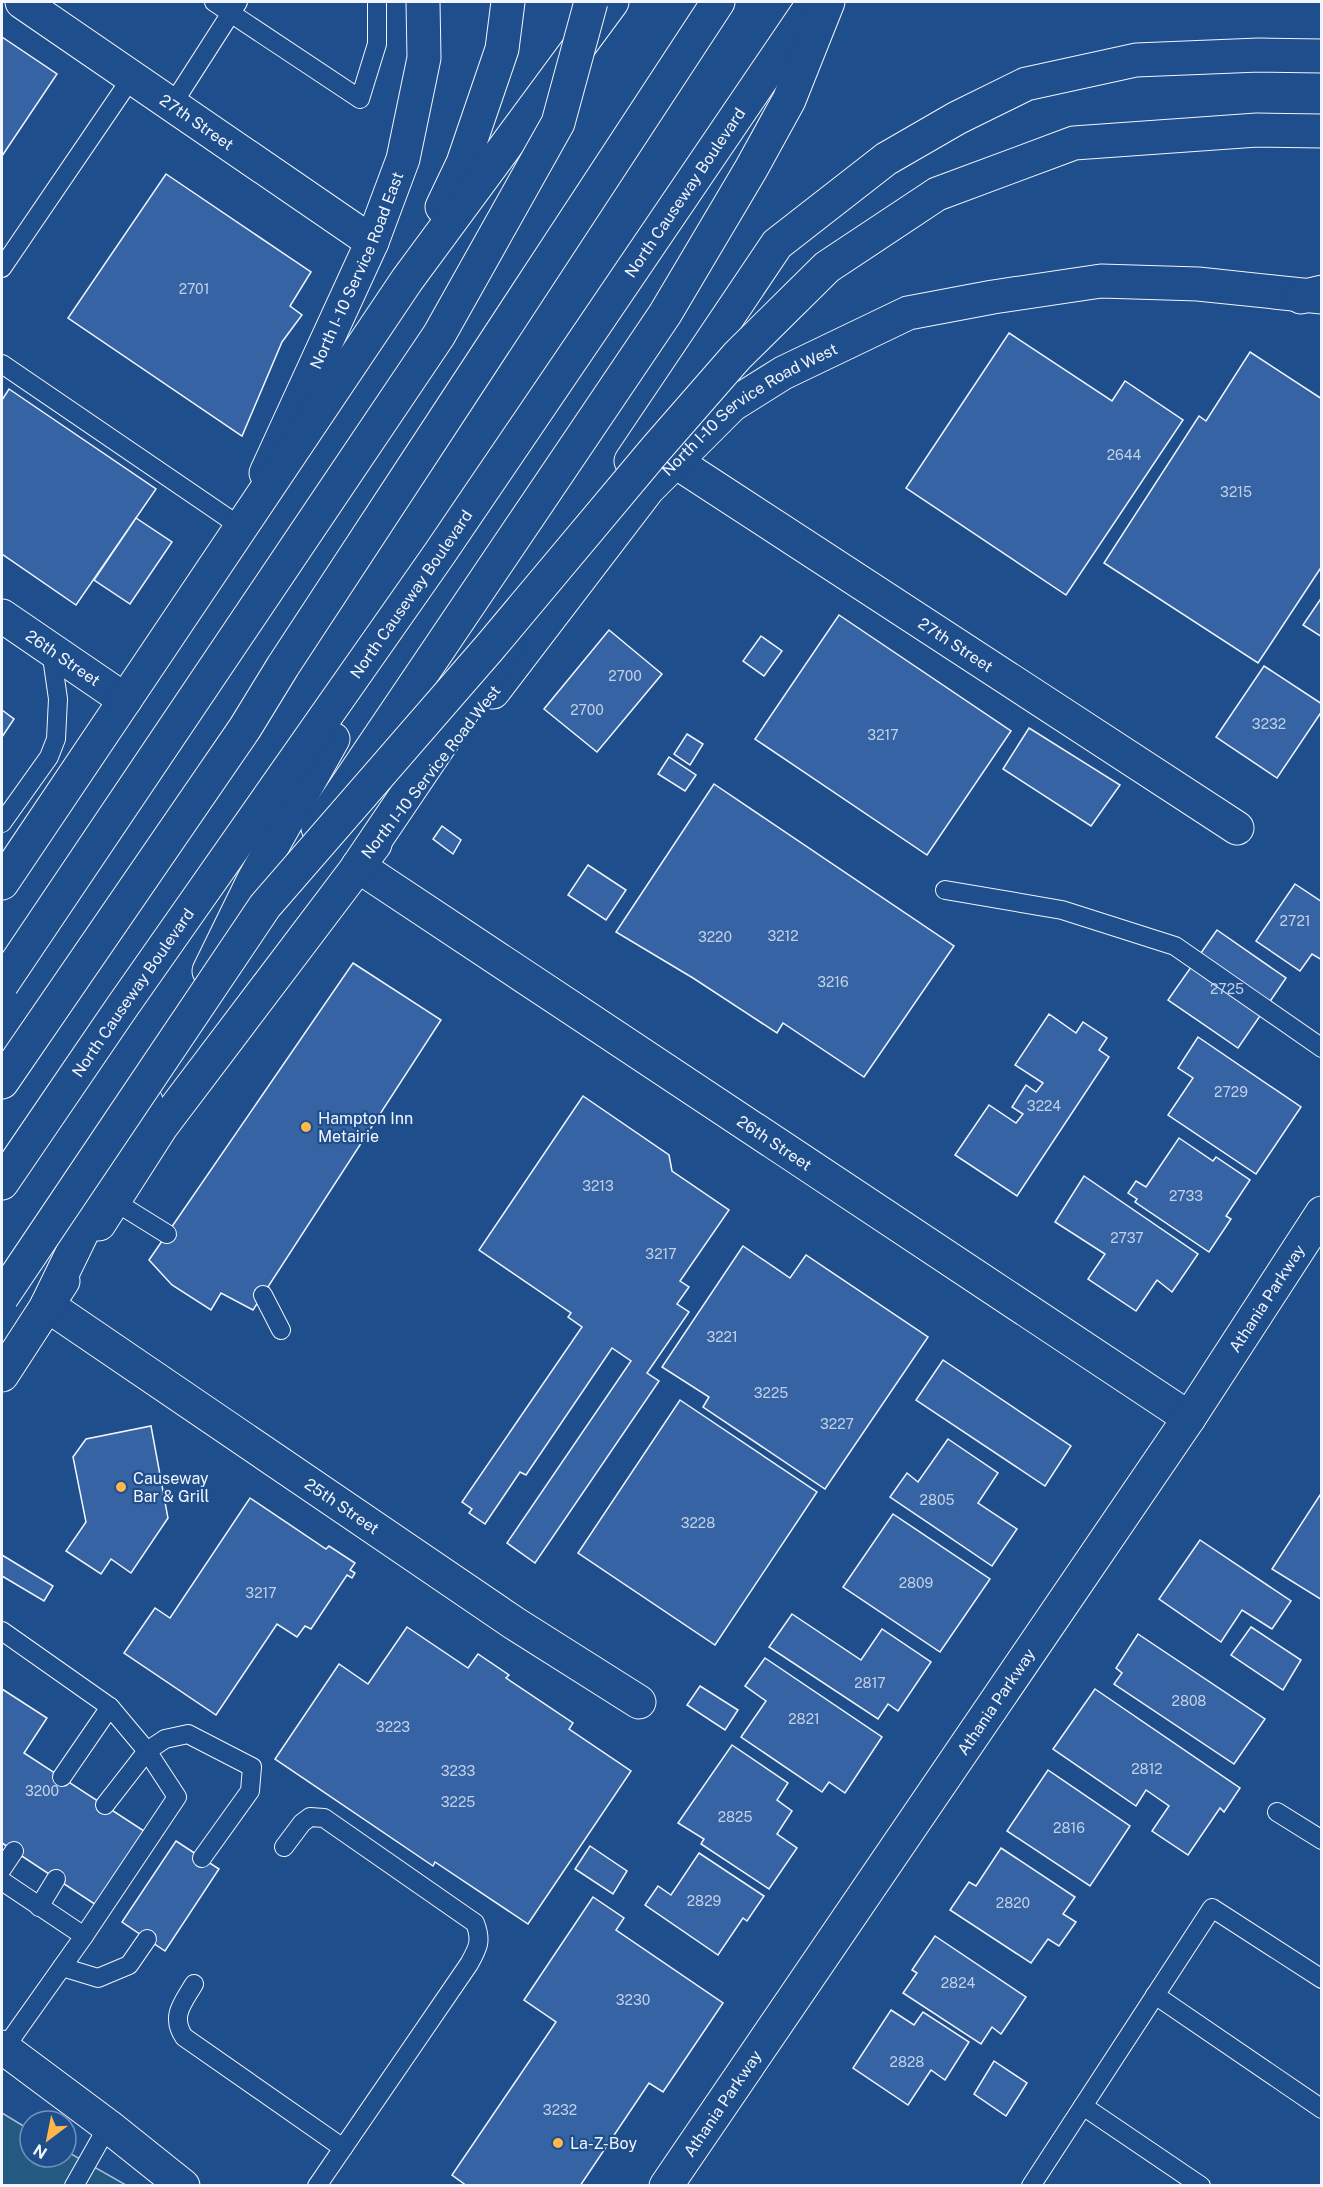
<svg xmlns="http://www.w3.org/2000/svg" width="1323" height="2187" font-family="'Public Sans',sans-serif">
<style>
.green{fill:#245a82;stroke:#a8bbd7;stroke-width:1.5}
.building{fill:#3563a3;stroke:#f2f6ff;stroke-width:1.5}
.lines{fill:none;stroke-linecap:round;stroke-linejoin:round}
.service-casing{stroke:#f2f6ff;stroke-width:20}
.minor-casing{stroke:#f2f6ff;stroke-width:35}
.tertiary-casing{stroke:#f2f6ff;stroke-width:35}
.primary-casing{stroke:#f2f6ff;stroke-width:35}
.trunk-casing{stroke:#f2f6ff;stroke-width:35}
.motorway-casing{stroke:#f2f6ff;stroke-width:35}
.service{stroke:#1f4e8c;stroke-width:18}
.minor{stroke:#1f4e8c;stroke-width:33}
.tertiary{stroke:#1f4e8c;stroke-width:33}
.primary{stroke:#1f4e8c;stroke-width:33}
.trunk{stroke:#1f4e8c;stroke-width:33}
.motorway{stroke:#1f4e8c;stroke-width:33}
.motorway-bridge-casing{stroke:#f2f6ff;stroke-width:35;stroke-linecap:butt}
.motorway-bridge{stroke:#1f4e8c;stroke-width:33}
.poi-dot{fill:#ffb74d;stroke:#1f4e8c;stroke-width:2}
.labels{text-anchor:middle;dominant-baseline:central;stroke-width:4.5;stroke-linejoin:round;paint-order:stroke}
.number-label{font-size:14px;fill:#c3d1e8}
.street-label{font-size:16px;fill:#f2f6ff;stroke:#1f4e8c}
.poi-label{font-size:16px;fill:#f2f6ff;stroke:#1f4e8c;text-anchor:start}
</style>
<rect width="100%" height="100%" fill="#1f4e8c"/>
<path class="green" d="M2,2113L30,2130V2157H66V2151L126,2185H2Z"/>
<g class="building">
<path d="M2,37L57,74L2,156Z"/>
<path d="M166,174L311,272L290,306L302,315L282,342L242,436L68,318Z"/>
<path d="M1009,333L1112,401L1125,381L1183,420L1066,595L906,488Z"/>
<path d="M1250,352L1322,399V566L1258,663L1104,563L1199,416L1206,421Z"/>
<path d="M9,389L156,489L76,605L2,554V400Z"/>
<path d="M136,518L172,542L130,604L94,580Z"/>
<path d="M1322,597V637L1303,625Z"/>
<path d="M839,615L1011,731L927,855L755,739Z"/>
<path d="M609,630L662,674L597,752L544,709Z"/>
<path d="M761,636L782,651L764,676L743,661Z"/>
<path d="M1264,666L1322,704V711L1277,778L1216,737Z"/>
<path d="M2,710L14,719L2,737Z"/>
<path d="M1029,728L1120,785L1091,826L1003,769Z"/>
<path d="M687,734L703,744L690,765L674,754Z"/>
<path d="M669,757L696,775L685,791L658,774Z"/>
<path d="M714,784L954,946L864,1077L783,1023L777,1033L693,978L616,932Z"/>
<path d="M442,826L461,840L453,854L433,839Z"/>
<path d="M588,865L626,890L606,920L568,895Z"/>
<path d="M1295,884L1322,902V960L1312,954L1300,971L1256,941Z"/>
<path d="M1217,930L1286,978L1238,1048L1168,1000Z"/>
<path d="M353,963L441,1020L253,1310L221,1293L211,1310L172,1285L149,1260Z"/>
<path d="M1049,1014L1076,1033L1083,1022L1107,1038L1099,1050L1109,1057L1017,1196L955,1155L989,1105L1016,1123L1023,1114L1012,1107L1026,1085L1036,1092L1043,1083L1015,1065Z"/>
<path d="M1198,1037L1301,1107L1256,1174L1168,1115L1193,1078L1178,1068Z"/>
<path d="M583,1096L669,1155L672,1171L729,1210L680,1281L689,1287L677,1304L689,1312L647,1373L659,1381L535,1563L507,1543L631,1361L612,1348L526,1475L520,1472L485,1524L469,1513L472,1509L462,1502L582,1327L568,1317L571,1313L479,1250Z"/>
<path d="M1179,1138L1213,1161L1216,1157L1250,1180L1226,1216L1231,1219L1209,1252L1135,1202L1137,1199L1128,1193L1136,1181L1146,1187Z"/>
<path d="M1084,1176L1198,1254L1172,1292L1157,1280L1136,1311L1088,1279L1105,1254L1055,1222Z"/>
<path d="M743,1246L790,1278L806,1255L928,1337L825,1489L703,1407L709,1397L662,1367Z"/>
<path d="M943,1360L1071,1446L1045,1486L916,1400Z"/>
<path d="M680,1400L817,1492L715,1645L578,1553Z"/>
<path d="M151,1426L168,1518L131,1573L111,1559L101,1574L66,1551L86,1522L73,1457L86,1439Z"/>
<path d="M948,1439L998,1473L978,1503L1017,1529L992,1566L890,1497L907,1473L918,1482Z"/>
<path d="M1322,1492V1600L1272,1569Z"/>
<path d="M250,1498L326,1549L329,1546L355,1563L350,1570L355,1573L352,1578L347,1575L311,1629L305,1626L297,1637L277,1624L216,1715L124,1653L155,1608L170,1618Z"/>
<path d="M893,1514L990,1579L940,1652L843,1587Z"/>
<path d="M1200,1540L1291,1601L1272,1629L1242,1610L1221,1642L1159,1599Z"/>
<path d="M2,1555L53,1586L44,1601L2,1576Z"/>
<path d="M792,1614L861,1660L882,1629L931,1662L898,1711L888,1704L878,1719L769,1647Z"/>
<path d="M407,1627L468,1668L478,1654L509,1675L506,1678L573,1723L569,1729L631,1771L528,1924L435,1862L433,1866L275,1759L339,1664L368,1684Z"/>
<path d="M1251,1627L1301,1660L1283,1690L1231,1655Z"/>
<path d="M1138,1634L1265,1719L1234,1764L1114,1684L1122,1673L1116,1668Z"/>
<path d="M765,1658L882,1737L845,1793L829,1782L822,1792L741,1737L766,1701L745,1686Z"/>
<path d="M700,1686L738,1710L725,1730L687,1705Z"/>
<path d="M2,1689L47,1718L24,1753L144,1831L96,1905L2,1843Z"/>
<path d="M1095,1689L1240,1788L1224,1812L1220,1808L1188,1855L1152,1831L1169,1806L1146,1790L1136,1806L1053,1749Z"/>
<path d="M732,1745L788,1783L777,1800L792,1811L777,1834L797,1848L769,1889L701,1844L704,1839L678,1823Z"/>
<path d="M1048,1770L1130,1826L1090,1886L1007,1831Z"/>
<path d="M176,1841L219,1869L165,1951L122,1922Z"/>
<path d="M590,1846L627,1871L613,1894L575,1869Z"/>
<path d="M1001,1848L1075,1897L1063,1914L1076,1922L1059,1946L1048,1939L1031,1963L950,1910L969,1882L976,1886Z"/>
<path d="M699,1853L764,1896L747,1921L743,1918L718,1955L645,1905L658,1886L671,1895Z"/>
<path d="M593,1897L624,1918L616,1930L723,2003L663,2092L649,2083L580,2186H467L452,2175L556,2022L524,2000Z"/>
<path d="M935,1936L1026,1997L1001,2034L992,2027L981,2044L903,1993L917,1973L912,1970Z"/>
<path d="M891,2010L914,2025L923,2012L969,2042L945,2080L931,2070L908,2105L853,2068Z"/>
<path d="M994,2061L1027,2083L1006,2116L974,2094Z"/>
</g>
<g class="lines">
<defs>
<g id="service">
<path d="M214,2L360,99L377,44V2"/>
<path d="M172,105L238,2"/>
<path d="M2,268L132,77"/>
<path d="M2,364L241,527"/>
<path d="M2,823L49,757L56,739L58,699L51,650"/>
<path d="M945,890L1062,910L1175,946L1322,1048"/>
<path d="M114,1201L167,1234"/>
<path d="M263,1295L281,1330"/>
<path d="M2,1631L110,1707L147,1751L177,1797L84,1936"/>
<path d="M62,1777L110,1707"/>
<path d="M105,1805L147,1751L165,1739L188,1734L252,1767L250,1791L202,1858"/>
<path d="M1277,1812L1322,1840"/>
<path d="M284,1847L302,1823L310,1817L324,1818L475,1923C482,1941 478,1948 469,1964L317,2186"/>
<path d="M2,1869L14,1851"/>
<path d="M2,1881L84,1936L4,2049"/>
<path d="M39,1907L56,1879"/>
<path d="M62,1967L98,1978L129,1965L147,1939"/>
<path d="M194,1984C183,2003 170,2016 184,2037L343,2148"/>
<path d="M1155,1995L1322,2109"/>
<path d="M1083,2106L1201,2186"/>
<path d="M74,2186L108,2126"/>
<path d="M1031,2186L1212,1908L1322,1979"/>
</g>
<g id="minor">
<path id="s1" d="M22,2L372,242"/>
<path id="s2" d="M676,462L1237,828"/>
<path id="s3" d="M2,616L125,700"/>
<path id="s4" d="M358,866L1189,1418"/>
<path id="s5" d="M47,1305L514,1623L639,1702"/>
<path id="s6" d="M666,2186L1189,1418L1322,1213"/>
</g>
<g id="tertiary">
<path id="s7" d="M266,473L372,242L403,159L424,58L423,2"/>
<path id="s8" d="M493,692L648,489L732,405L783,373L908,313L993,297L1101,281L1198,284L1322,297"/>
<path d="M2,883L125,700"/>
<path d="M99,1224L161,1127L375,844"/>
<path d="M2,1375L63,1281"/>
</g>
<path id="primary" d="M2,2047L108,2126L183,2186"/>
<g id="trunk">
<path d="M209,971L254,879L333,739"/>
<path d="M2,1082L245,728L283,666L718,2"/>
<path id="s9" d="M2,1183L122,1007L440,553L814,2"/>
<path d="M47,1305L146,1101"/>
</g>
<g id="motorway">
<path d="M442,207L463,163L502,49L508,2"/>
<path d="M1301,297L1322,292"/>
<path d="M631,461L777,244L886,159L957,118L1026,84L1136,60L1259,55L1322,56"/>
<path d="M125,700L407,280L612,2"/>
<path d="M318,828L665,314L751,169L789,100L828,2"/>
<path d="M358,866L510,641"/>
</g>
</defs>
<use href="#service" class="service-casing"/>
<use href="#minor" class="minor-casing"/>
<use href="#tertiary" class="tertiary-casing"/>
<use href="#primary" class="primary-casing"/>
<use href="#trunk" class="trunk-casing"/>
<use href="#motorway" class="motorway-casing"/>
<use href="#service" class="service"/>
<use href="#minor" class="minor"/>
<use href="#tertiary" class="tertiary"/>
<use href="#primary" class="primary"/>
<use href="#trunk" class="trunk"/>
<use href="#motorway" class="motorway"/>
<defs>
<g id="motorway-bridge">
<path d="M2,984L439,335L558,123L591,2"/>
<path d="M2,1297L265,906L490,647L655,450L737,356L827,267L937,194L1074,143L1257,130L1322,131"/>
</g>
</defs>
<use href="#motorway-bridge" class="motorway-bridge-casing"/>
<use href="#motorway-bridge" class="motorway-bridge"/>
</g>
<g class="poi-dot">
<circle cx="306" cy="1127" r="6"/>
<circle cx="121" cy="1487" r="6"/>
<circle cx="558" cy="2143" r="6"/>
</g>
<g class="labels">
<g class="number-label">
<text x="194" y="289">2701</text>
<text x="1124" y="455">2644</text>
<text x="1236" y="492">3215</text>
<text x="625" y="676">2700</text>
<text x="587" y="710">2700</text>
<text x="1269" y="724">3232</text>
<text x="883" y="735">3217</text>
<text x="1295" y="921">2721</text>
<text x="783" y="936">3212</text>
<text x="715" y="937">3220</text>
<text x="833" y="982">3216</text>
<text x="1227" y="989">2725</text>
<text x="1231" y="1092">2729</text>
<text x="1044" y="1106">3224</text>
<text x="598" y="1186">3213</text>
<text x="1186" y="1196">2733</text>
<text x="1127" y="1238">2737</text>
<text x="661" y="1254">3217</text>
<text x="722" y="1337">3221</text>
<text x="771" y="1393">3225</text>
<text x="837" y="1424">3227</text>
<text x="937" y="1500">2805</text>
<text x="698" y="1523">3228</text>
<text x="916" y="1583">2809</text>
<text x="261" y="1593">3217</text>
<text x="870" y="1683">2817</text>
<text x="1189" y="1701">2808</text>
<text x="804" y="1719">2821</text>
<text x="393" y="1727">3223</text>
<text x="1147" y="1769">2812</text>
<text x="458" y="1771">3233</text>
<text x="42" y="1791">3200</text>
<text x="458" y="1802">3225</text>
<text x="735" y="1817">2825</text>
<text x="1069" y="1828">2816</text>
<text x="704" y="1901">2829</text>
<text x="1013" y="1903">2820</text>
<text x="958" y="1983">2824</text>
<text x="633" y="2000">3230</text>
<text x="907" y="2062">2828</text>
<text x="560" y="2110">3232</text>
</g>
<g class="street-label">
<text stroke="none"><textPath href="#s1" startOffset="212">27th Street</textPath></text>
<text stroke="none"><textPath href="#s9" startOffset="1203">North Causeway Boulevard</textPath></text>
<text stroke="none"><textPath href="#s7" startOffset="222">North I- 10 Service Road East</textPath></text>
<text stroke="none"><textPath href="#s8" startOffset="386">North I-10 Service Road West</textPath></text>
<text stroke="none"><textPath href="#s9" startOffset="717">North Causeway Boulevard</textPath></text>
<text stroke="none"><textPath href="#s2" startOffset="334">27th Street</textPath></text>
<text stroke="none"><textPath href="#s3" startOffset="74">26th Street</textPath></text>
<text transform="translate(431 772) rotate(-52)">North I-10 Service Road West</text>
<text stroke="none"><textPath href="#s9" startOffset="231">North Causeway Boulevard</textPath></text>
<text stroke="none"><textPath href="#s4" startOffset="500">26th Street</textPath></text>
<text stroke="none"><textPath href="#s6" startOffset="1072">Athania Parkway</textPath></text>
<text stroke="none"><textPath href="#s5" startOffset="357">25th Street</textPath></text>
<text stroke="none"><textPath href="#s6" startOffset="586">Athania Parkway</textPath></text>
<text stroke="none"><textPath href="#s6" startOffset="100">Athania Parkway</textPath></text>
</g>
<g class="poi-label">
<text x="318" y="1118">Hampton Inn<tspan x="318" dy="18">Metairie</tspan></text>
<text x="133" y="1478">Causeway<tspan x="133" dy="18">Bar &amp; Grill</tspan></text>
<text x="570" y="2143">La-Z-Boy</text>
</g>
</g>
<rect width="1323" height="2187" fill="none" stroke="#f2f6ff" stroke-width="6"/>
<g transform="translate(48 2139) rotate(212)"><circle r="28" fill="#1f4e8c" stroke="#7391ba" stroke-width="1.5"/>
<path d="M0-4.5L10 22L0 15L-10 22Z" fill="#ffb74d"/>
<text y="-9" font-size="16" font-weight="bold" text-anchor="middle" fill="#f2f6ff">N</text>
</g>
</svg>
